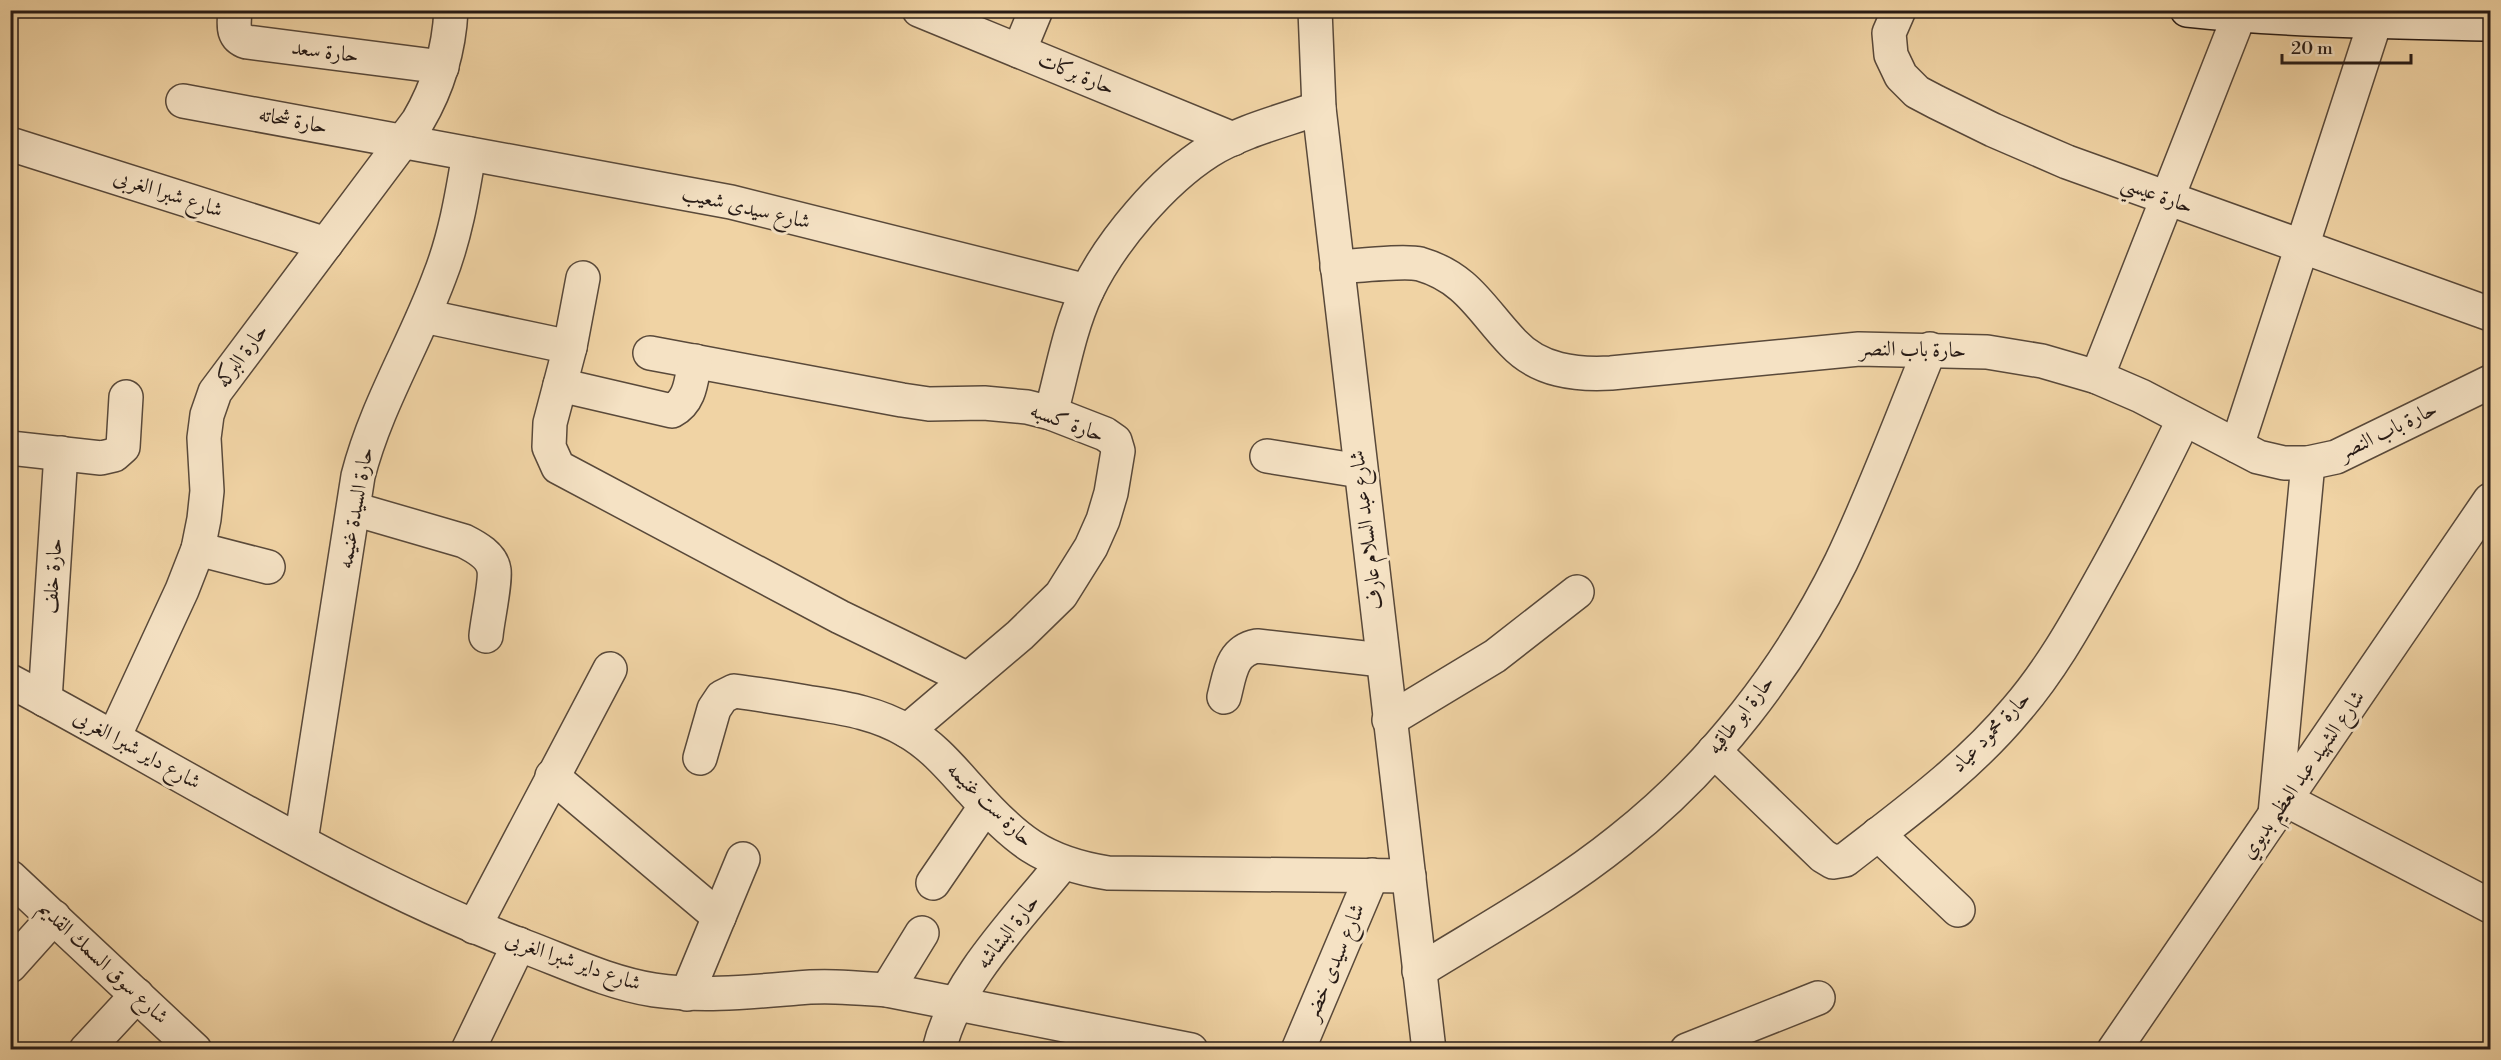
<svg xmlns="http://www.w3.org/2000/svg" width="2501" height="1060" font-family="'Libre Bodoni',Amiri,serif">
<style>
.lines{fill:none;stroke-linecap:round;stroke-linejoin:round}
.street-casing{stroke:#59493a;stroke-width:36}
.secondary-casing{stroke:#271b16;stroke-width:36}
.street{stroke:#f5e2c4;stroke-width:33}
.secondary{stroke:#f5e2c4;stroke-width:33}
.labels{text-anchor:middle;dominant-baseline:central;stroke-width:6;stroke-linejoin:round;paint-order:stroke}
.street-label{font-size:21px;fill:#271b16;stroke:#f5e2c4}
</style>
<rect width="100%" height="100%" fill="#f0d3a4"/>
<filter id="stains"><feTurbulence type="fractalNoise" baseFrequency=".00333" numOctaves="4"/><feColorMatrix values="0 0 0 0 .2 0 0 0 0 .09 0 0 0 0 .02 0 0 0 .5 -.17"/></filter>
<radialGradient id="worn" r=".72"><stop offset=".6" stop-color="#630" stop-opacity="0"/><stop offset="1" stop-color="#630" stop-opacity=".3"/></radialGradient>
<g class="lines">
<defs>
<g id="street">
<path d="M235,10C234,24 231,37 247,42L442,67"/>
<path d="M919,10L1233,139"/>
<path d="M1315,10L1319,108L1429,1050"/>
<path d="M1899,10L1889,33L1891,55L1901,76L1917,92L1936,102L1993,130L2067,162L2490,314"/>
<path d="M1019,51L1036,10"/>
<path d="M183,101L731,202L1087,291"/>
<path d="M10,144L326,244"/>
<path d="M1337,267C1355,266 1405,260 1420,264C1468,278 1482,311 1513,343C1539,371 1576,375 1611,373L1859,349L1987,352L2042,361L2097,377L2141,396L2258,457L2284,463H2308L2336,457L2490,382"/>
<path d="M583,278L570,347L550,423L549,447L558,467L840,617L968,679"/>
<path d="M424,316L570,347"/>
<path d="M650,353L902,400L929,404L984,403L1027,407L1051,413L1105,434L1115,441L1118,451L1111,493L1103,520L1091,547L1061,595L1020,635L907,731"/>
<path d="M2097,377L2239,16"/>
<path d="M560,385L672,411C691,401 691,380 695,361"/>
<path d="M1051,413C1062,373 1069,329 1087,291C1111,241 1162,181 1209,151C1241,131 1283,121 1319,108"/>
<path d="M2237,446L2375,22"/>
<path d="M10,448L101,458L114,455L123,447L126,397"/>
<path d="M1267,456L1360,471"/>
<path d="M354,509L464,541C476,547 492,556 494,570C496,582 487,622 486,636"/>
<path d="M198,549L268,567"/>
<path d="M10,681C180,771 343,877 523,946C566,962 609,983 654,990C702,997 749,992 797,988C827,985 857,988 887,990L1191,1050"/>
<path d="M1224,697C1230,674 1231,651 1257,646L1382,660"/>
<path d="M45,700L61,453"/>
<path d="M1389,720L1495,656L1577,592"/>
<path d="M114,737L182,590L198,549L204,519L207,491L204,438L207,415L215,392L418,121C438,87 449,51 451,10"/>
<path d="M1714,751L1823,856L1833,862L1845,860C1904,814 1968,768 2016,710C2049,672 2074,628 2098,585C2129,530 2157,475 2184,419"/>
<path d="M700,758L714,709L722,697L734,691C758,694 782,698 806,702C842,708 875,712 907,731C933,746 951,768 971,790C1014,839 1043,863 1108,873L1409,876"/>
<path d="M552,776L719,917"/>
<path d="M2286,800L2490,906"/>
<path d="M2275,814L2308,463"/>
<path d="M1878,834L1958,910"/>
<path d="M301,841L358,476C376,406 414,345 439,278C455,238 462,196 469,154"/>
<path d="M10,877L195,1050"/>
<path d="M933,883L985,807"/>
<path d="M474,927L610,669"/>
<path d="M10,966L54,917"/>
<path d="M1419,971C1487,929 1558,890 1620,840C1713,767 1789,668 1841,562C1874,493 1901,420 1930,349"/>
<path d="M887,990L922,933"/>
<path d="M687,994L743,859"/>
<path d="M86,1050L137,995"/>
<path d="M468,1050L519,944"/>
<path d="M939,1050C955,981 1019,918 1062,864"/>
<path d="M1298,1050L1372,875"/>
<path d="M1687,1050L1818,998"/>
<path d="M2114,1050L2490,500"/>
</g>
<path id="secondary" d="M2187,10C2288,21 2389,22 2490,24"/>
</defs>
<use href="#street" class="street-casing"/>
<use href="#secondary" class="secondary-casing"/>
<use href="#street" class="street"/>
<use href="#secondary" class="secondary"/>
</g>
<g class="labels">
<g class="street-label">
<text transform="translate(325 52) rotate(7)">حارة سعد</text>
<text transform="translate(1076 74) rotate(22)">حارة بركات</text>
<text transform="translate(293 121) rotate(11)">حارة شحاته</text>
<text transform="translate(168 194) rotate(18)">شارع شبرا الغربى</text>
<text transform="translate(2157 195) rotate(20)">حارة عيسي</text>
<text transform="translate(746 208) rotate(13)">شارع سيدى شعيب</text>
<text transform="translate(1913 350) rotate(1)">حارة باب النصر</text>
<text transform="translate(242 356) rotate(-54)">حارة البركه</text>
<text transform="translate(1067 423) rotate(20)">حارة كسبه</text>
<text transform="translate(2388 431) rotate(-26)">حارة باب النصر</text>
<text transform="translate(356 508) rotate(-80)">حارة السيدة غنيمه</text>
<text transform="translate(1367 530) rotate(-97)">شارع عبد السلام عارف</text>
<text transform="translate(53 576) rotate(-86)">حارة خلف</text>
<text transform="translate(1741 715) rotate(-52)">حارة ابو طاقيه</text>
<text transform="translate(1991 732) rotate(-46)">حارة محمود عياد</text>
<text transform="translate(137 750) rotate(29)">شارع داير شبرا الغربى</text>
<text transform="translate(2303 775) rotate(-55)">شارع الشهيد عبد العظيم بديوي</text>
<text transform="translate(990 805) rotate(44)">حارة ست غنيمه</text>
<text transform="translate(1008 932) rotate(-52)">حارة البشاشه</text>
<text transform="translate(573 962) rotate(19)">شارع داير شبرا الغربى</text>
<text transform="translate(1335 962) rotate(-67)">شارع سيدى خضر</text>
<text transform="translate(103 963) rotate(43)">شارع سوق السمك القديم</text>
</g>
</g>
<rect width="2501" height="1060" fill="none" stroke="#f0d3a4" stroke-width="36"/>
<rect x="12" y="12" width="2477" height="1036" fill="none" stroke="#271b16" stroke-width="3"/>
<rect x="18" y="18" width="2465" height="1024" fill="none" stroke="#271b16" stroke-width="1.5"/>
<path d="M2282 54v9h129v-9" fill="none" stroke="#271b16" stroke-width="3"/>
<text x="2291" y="54" font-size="18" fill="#271b16" stroke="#f5e2c4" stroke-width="4.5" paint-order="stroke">20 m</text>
<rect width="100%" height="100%" filter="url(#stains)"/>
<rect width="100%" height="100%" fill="url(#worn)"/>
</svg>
